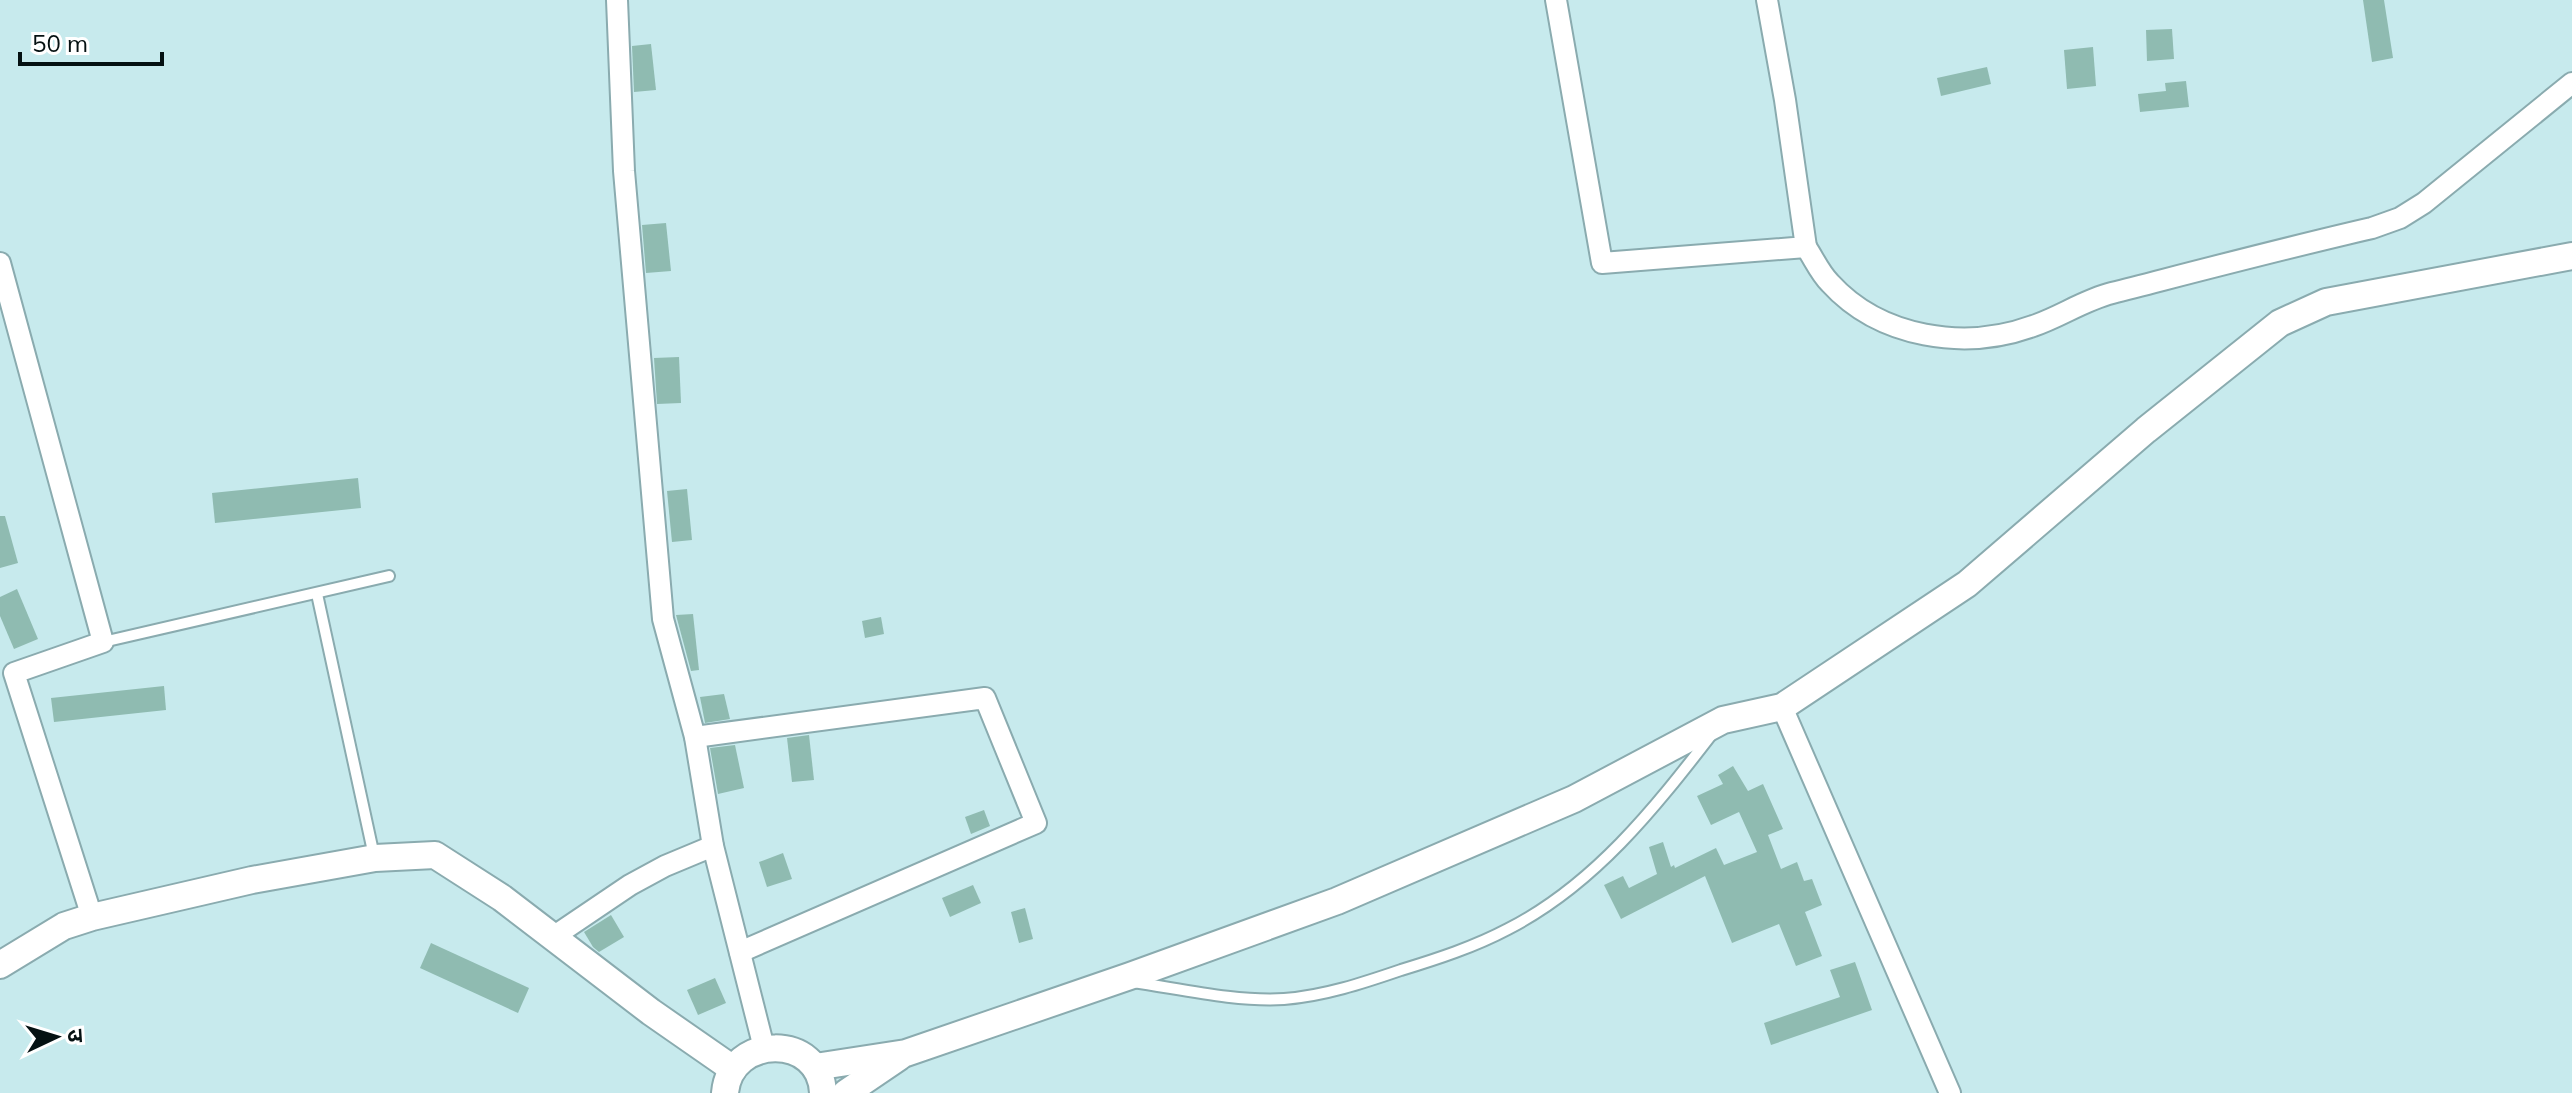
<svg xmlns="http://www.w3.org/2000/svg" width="2572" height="1093" font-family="Mulish,'Noto Sans Devanagari',sans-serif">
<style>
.building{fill:#8fbbb1}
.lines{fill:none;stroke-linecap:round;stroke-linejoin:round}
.service-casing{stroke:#8aabaf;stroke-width:14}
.minor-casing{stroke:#8aabaf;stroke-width:24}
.tertiary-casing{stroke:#8aabaf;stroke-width:30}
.service{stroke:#fff;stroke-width:10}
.minor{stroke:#fff;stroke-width:20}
.tertiary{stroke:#fff;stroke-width:26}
</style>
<rect width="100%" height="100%" fill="#c7eaed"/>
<g class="building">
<path d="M2363,0H2384L2393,58L2372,62Z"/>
<path d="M2172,29L2174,59L2147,61L2146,30Z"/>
<path d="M651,44L656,90L634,92L632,46Z"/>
<path d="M2093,47L2096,86L2067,89L2064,50Z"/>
<path d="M1987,67L1991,84L1941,96L1937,78Z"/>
<path d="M2186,81L2189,107L2140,112L2138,94L2166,91L2165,83Z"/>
<path d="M666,223L671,271L646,273L642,225Z"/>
<path d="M679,357L681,403L657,404L654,358Z"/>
<path d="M358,478L361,508L215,523L212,493Z"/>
<path d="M687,489L692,540L672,542L667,491Z"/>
<path d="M0,516H5L18,563L0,568Z"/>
<path d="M17,589L38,639L14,649L0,616V597Z"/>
<path d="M693,614L699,670L691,671L676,615Z"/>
<path d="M881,617L884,634L865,638L862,621Z"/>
<path d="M164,686L166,710L54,722L51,698Z"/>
<path d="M724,694L730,719L705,723L700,697Z"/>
<path d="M809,735L814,780L792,782L787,738Z"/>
<path d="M735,745L744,788L718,794L710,748Z"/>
<path d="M1733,766L1748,791L1763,784L1783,829L1768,835L1781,869L1797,862L1804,881L1812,879L1822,905L1805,912L1822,956L1796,966L1779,924L1732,943L1705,876L1621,919L1604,885L1623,876L1629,888L1657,874L1649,847L1663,842L1671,867L1674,865L1675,868L1716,848L1724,865L1757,852L1739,812L1711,825L1697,796L1723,784L1718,775Z"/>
<path d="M984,810L990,826L971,834L965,817Z"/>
<path d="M783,853L792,879L767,887L759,862Z"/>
<path d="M973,885L981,903L950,917L942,898Z"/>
<path d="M1025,908L1033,939L1019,943L1011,912Z"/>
<path d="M611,915L624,937L599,952L593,947L584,932Z"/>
<path d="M431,943L529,988L518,1013L420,968Z"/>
<path d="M1855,962L1872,1010L1771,1045L1764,1023L1840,997L1830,970Z"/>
<path d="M715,978L726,1003L698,1015L687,990Z"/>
</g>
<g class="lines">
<defs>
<g id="service">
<path d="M317,594L374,856"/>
<path d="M103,642L389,576"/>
<path d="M1133,982C1181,989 1236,1002 1284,999C1324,996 1363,983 1401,970C1437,959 1474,947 1508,929C1594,885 1654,809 1712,734"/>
</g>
<g id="minor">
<path d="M617,0L624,171L663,619L695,737L713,846L764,1048"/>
<path d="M1556,0L1602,263L1806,247L1785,100L1767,0"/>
<path d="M1806,247C1814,259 1820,273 1830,283C1880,338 1965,351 2033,326C2060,317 2084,300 2112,293C2198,271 2285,248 2372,228L2400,218L2424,203L2572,83"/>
<path d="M0,263L103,642L14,673L92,917"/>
<path d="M1782,707L1950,1093"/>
<path d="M695,737L985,698L1036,823L740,952"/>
<path d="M553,937L630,885L665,866L713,846"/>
</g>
<g id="tertiary">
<path d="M0,965L64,926L92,917L252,880L375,858L435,855L502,898L651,1012L733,1069"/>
<path d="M815,1067L906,1053L1130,976L1337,901L1574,799L1723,720L1782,707L1967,584L2146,430L2280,323L2326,302L2572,256"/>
<path d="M725,1093C730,1034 821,1033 823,1093"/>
<path d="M846,1093L899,1057"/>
</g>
</defs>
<use href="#service" class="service-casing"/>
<use href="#minor" class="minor-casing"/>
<use href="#tertiary" class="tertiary-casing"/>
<use href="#service" class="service"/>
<use href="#minor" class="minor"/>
<use href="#tertiary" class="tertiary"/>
</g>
<g transform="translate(56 1037) rotate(86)" stroke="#ffffff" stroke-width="6" paint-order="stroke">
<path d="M0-6L14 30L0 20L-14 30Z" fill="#051112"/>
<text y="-12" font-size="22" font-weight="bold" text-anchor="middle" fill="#051112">उ</text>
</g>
<path d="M20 52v12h142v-12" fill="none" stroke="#051112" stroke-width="4"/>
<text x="32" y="52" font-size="24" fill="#051112" stroke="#ffffff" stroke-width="6" paint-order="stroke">50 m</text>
</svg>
